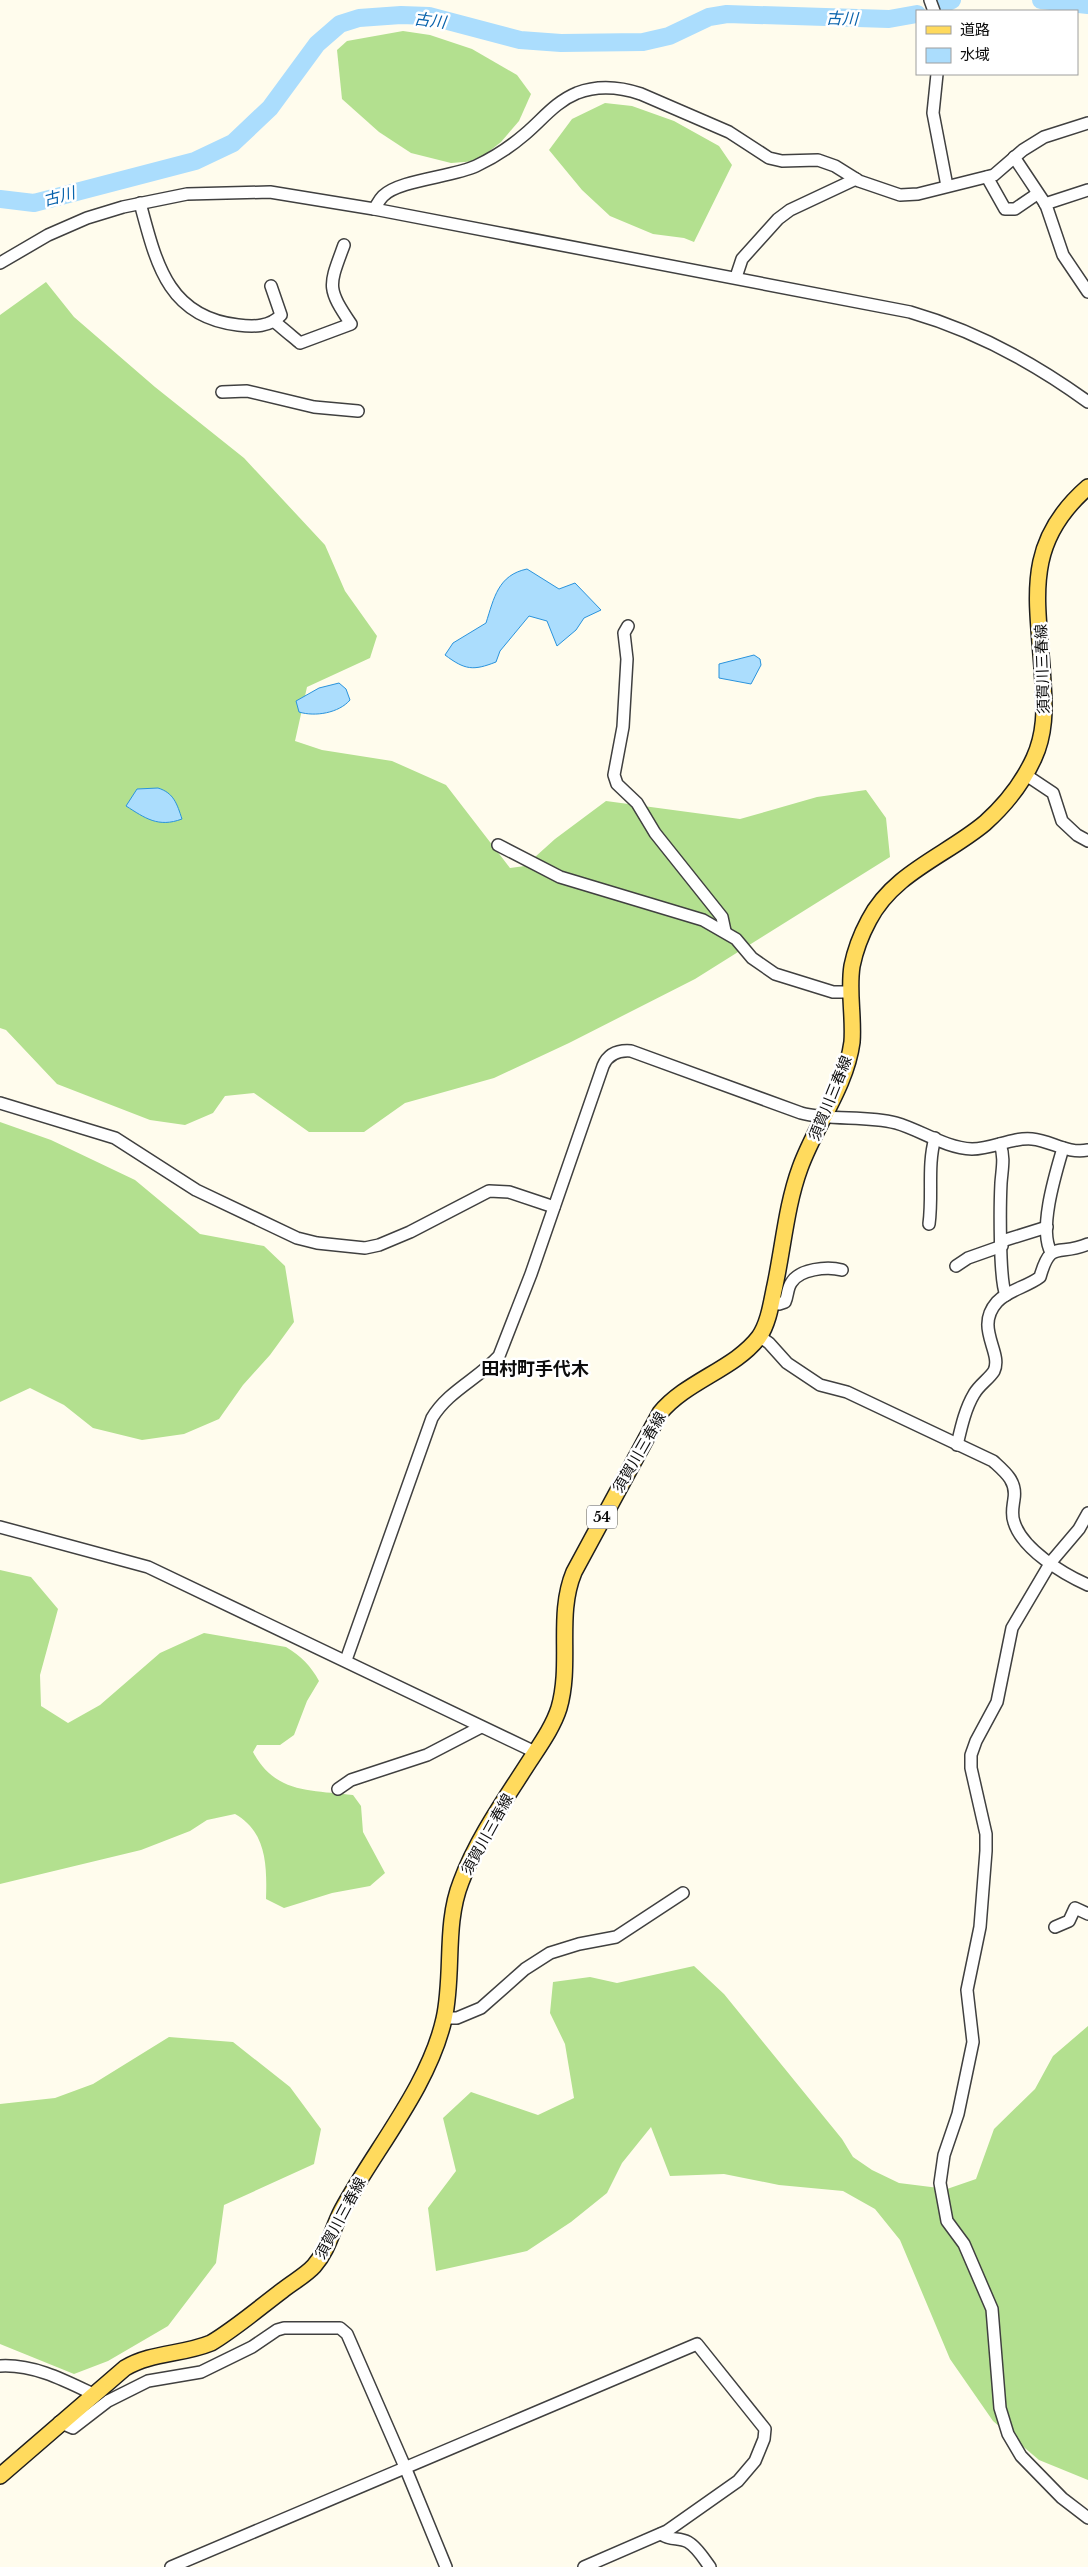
<svg xmlns="http://www.w3.org/2000/svg" width="1088" height="2567" font-family="'Libre Baskerville','Noto Sans JP',serif">
<style>
.forest{fill:#b3e08f}
.water{fill:#abddfd;stroke:#2a93dc}
.lines{fill:none;stroke-linecap:round;stroke-linejoin:round}
.river{stroke:#abddfd;stroke-width:18}
.minor-casing{stroke:#404040;stroke-width:14}
.major-casing{stroke:#1e1e1e;stroke-width:18}
.minor{stroke:#fff;stroke-width:11}
.major{stroke:#ffda5d;stroke-width:15}
.labels{text-anchor:middle;dominant-baseline:central;stroke-width:5;stroke-linejoin:round;paint-order:stroke}
.shield{fill:#fff;stroke:#565656;stroke-width:1}
.shield-label{font-size:14px;font-weight:bold;fill:#0d0d0d}
.street-label{font-size:15px;fill:#0d0d0d;stroke:#fff}
.water-label{font-size:16px;font-style:italic;fill:#0963ac;stroke:#fff}
.quarter-label{font-size:18px;font-weight:bold;fill:#0d0d0d;stroke:#fff}
</style>
<rect width="100%" height="100%" fill="#fffced"/>
<g class="forest">
<path d="M403,31L430,35L472,49L517,75L531,94L519,121L501,142L477,161L451,163L411,153L379,132L342,99L337,50L347,41Z"/>
<path d="M605,103L632,106L674,121L719,146L732,165L694,242L684,238L653,234L610,216L582,190L549,150L572,119Z"/>
<path d="M46,282L74,317L155,387L244,458L325,545L345,591L377,636L370,658L307,687L295,741L322,750L392,761L446,785L510,868L525,866L555,839L606,801L740,819L817,797L866,790L886,818L890,857L695,979L569,1043L494,1078L405,1103L364,1132H309L254,1093L225,1096L213,1113L185,1125L150,1120L57,1084L6,1030L0,1028V315Z"/>
<path d="M0,1122L51,1140L135,1180L200,1234L264,1246L285,1266L294,1322L270,1355L243,1385L219,1419L184,1434L142,1440L93,1428L64,1405L30,1388L0,1402Z"/>
<path d="M0,1570L31,1577L58,1609L40,1675L41,1706L68,1723L100,1705L160,1653L204,1633L286,1647C301,1656 311,1666 319,1681L307,1701L294,1735L280,1745H257L253,1752C275,1794 312,1790 353,1795L361,1806L363,1832L385,1873L370,1886L332,1893L284,1908L266,1899C267,1867 267,1832 235,1814L207,1820L190,1831L141,1850L0,1884Z"/>
<path d="M694,1966L724,1994L842,2139L853,2157L872,2170L899,2183L947,2189L976,2179L994,2129L1035,2089L1053,2056L1088,2026V2480L1039,2460L993,2421L950,2359L900,2240L875,2209L843,2191L779,2185L724,2174L670,2176L651,2127L622,2163L607,2193L571,2222L527,2251L436,2271L428,2208L456,2171L443,2118L471,2092L538,2115L574,2098L565,2044L550,2013L553,1982L590,1977L617,1983Z"/>
<path d="M169,2037L233,2042L290,2087L321,2129L314,2164L224,2205L216,2263L168,2326L108,2361L74,2374L0,2344V2104L55,2098L93,2084Z"/>
</g>
<g class="water">
<path d="M527,569L559,589L575,583L601,610L584,618L576,630L557,646L547,621L529,616L500,651L496,662C473,671 465,670 445,655L453,643L486,623C494,598 498,575 527,569Z"/>
<path d="M754,655L760,659L761,665L751,684L719,678V664Z"/>
<path d="M339,683L346,689L350,700C339,713 315,717 299,712L296,701L319,688Z"/>
<path d="M158,788C174,793 177,804 182,819C158,828 145,818 126,806L137,789Z"/>
</g>
<g class="lines">
<g class="river">
<path d="M1041,0L1088,5"/>
<path d="M944,4L952,0"/>
<path d="M0,199L34,203L195,161L233,143L270,108L317,44L340,24L359,18L401,15L429,16L520,40L561,43L643,42L669,36L709,17L727,14L889,19L917,14"/>
</g>
<defs>
<g id="minor">
<path d="M930,0L934,11"/>
<path d="M937,74L933,113L947,186"/>
<path d="M1014,157L1046,205L1063,255L1088,292"/>
<path d="M987,177L1005,209H1015L1037,194"/>
<path d="M140,203C156,262 167,317 238,325C254,327 270,327 281,315L271,286"/>
<path d="M1045,204L1088,190"/>
<path d="M374,209C377,205 379,200 383,196C399,180 452,177 476,166C493,158 510,147 524,135C542,120 555,102 577,93C598,85 620,87 641,94L729,132L769,158L782,161L818,160L835,166L859,181L900,195L918,194L994,175L1023,150L1044,137L1088,123"/>
<path d="M0,263L48,235L87,218L123,207L187,194L270,192L374,209L910,312C976,331 1033,362 1088,402"/>
<path d="M736,277L742,259L778,219L790,210L856,179"/>
<path d="M274,321C277,324 299,342 300,343L351,324C326,287 329,286 344,245"/>
<path d="M222,392L247,391L314,407L358,411"/>
<path d="M628,626L624,633L627,659L623,727L614,775L617,784L637,803L655,833L722,917L725,931"/>
<path d="M1026,775L1053,793L1062,821L1077,835L1088,841"/>
<path d="M498,845L560,877L703,920L736,939L752,958L775,974L833,992H851"/>
<path d="M0,1103L115,1138L196,1190L297,1238L317,1243L365,1248L379,1245L410,1232L489,1191L509,1192L554,1207"/>
<path d="M1000,1144C1005,1158 1002,1169 1001,1183C1000,1203 999,1281 1006,1295"/>
<path d="M929,1224C933,1195 927,1166 935,1138"/>
<path d="M1002,1241L1047,1227"/>
<path d="M1051,1252C1038,1229 1056,1172 1063,1148"/>
<path d="M956,1266L968,1258L1002,1246"/>
<path d="M773,1298L779,1304L785,1302C788,1296 787,1289 791,1283C799,1269 827,1266 842,1270"/>
<path d="M759,1336L769,1343L787,1363L820,1385L847,1392L993,1461C1005,1472 1017,1481 1014,1499C1013,1507 1011,1514 1014,1522C1022,1549 1063,1574 1088,1585"/>
<path d="M957,1445C961,1428 965,1409 974,1394C979,1385 989,1379 994,1371C1003,1352 974,1328 997,1302C1008,1290 1027,1287 1040,1277C1051,1238 1059,1257 1088,1244"/>
<path d="M1088,1513L1079,1529L1051,1562L1012,1628L997,1702L976,1741L971,1755V1768L986,1834V1851L980,1927L967,1990L973,2042L958,2114L944,2155L940,2183L947,2221L964,2244L992,2309L1000,2408L1008,2434L1021,2456L1062,2498L1088,2518"/>
<path d="M0,1527L148,1567L535,1752"/>
<path d="M346,1660L432,1418C448,1391 478,1379 499,1356L531,1274L603,1066C608,1054 618,1050 631,1051L801,1113C832,1121 865,1115 896,1123C921,1130 945,1148 972,1149C993,1149 1012,1137 1032,1139C1052,1141 1067,1154 1088,1150"/>
<path d="M338,1789L351,1780L427,1755L481,1727"/>
<path d="M1055,1927L1069,1921L1075,1908L1088,1914"/>
<path d="M444,2018H457L481,2008L525,1969L550,1953L579,1944L616,1937L683,1893"/>
<path d="M0,2366C33,2364 64,2380 93,2394"/>
<path d="M59,2422L73,2428L108,2401L148,2381L201,2372L252,2347L277,2330L284,2328H340L347,2334L405,2467L446,2567"/>
<path d="M661,2534C670,2541 679,2537 688,2542C697,2547 704,2559 710,2567"/>
<path d="M171,2567L697,2344L765,2429L764,2439L755,2461L738,2481L667,2531L584,2567"/>
</g>
<path id="major" d="M0,2476L125,2368C152,2352 182,2355 211,2343C236,2328 259,2308 283,2290C293,2282 306,2275 314,2266C329,2249 332,2229 342,2210C375,2149 429,2086 444,2019C454,1974 444,1925 461,1882C477,1839 504,1801 529,1762C540,1745 553,1727 559,1708C572,1663 556,1615 574,1572L660,1413C686,1381 735,1369 759,1337C768,1324 771,1305 774,1290C783,1250 786,1206 800,1168C815,1126 846,1087 852,1042C854,1017 848,991 852,966C855,951 862,933 869,920C893,873 947,855 985,823C1005,805 1023,782 1034,758C1045,734 1045,709 1043,683C1039,603 1020,546 1088,487"/>
</defs>
<use href="#minor" class="minor-casing"/>
<use href="#major" class="major-casing"/>
<use href="#minor" class="minor"/>
<use href="#major" class="major"/>
</g>
<g class="labels">
<rect class="shield" x="587" y="1505.5" width="30" height="23" rx="4"/>
<g class="shield-label">
<text x="602" y="1517">54</text>
</g>
<g class="street-label">
<text transform="translate(1042 669) rotate(-92)">須賀川三春線</text>
<text transform="translate(830 1098) rotate(-68)">須賀川三春線</text>
<text transform="translate(639 1452) rotate(-60)">須賀川三春線</text>
<text transform="translate(487 1834) rotate(-61)">須賀川三春線</text>
<text transform="translate(340 2218) rotate(-62)">須賀川三春線</text>
</g>
<g class="water-label">
<text transform="translate(842 18) rotate(2)">古川</text>
<text transform="translate(430 20) rotate(7)">古川</text>
<text transform="translate(59 196) rotate(-15)">古川</text>
</g>
<g class="quarter-label">
<text x="535" y="1369">田村町手代木</text>
</g>
</g>
<rect x="916" y="10" width="162" height="65" fill="#ffffff" stroke="#9e9e9e"/>
<rect x="926" y="26" width="25" height="8" fill="#ffda5d" stroke="#9e9e9e"/>
<text x="960" y="35" font-size="15" fill="#0d0d0d">道路</text>
<rect x="926" y="48" width="25" height="15" fill="#abddfd" stroke="#9e9e9e"/>
<text x="960" y="60" font-size="15" fill="#0d0d0d">水域</text>
</svg>
